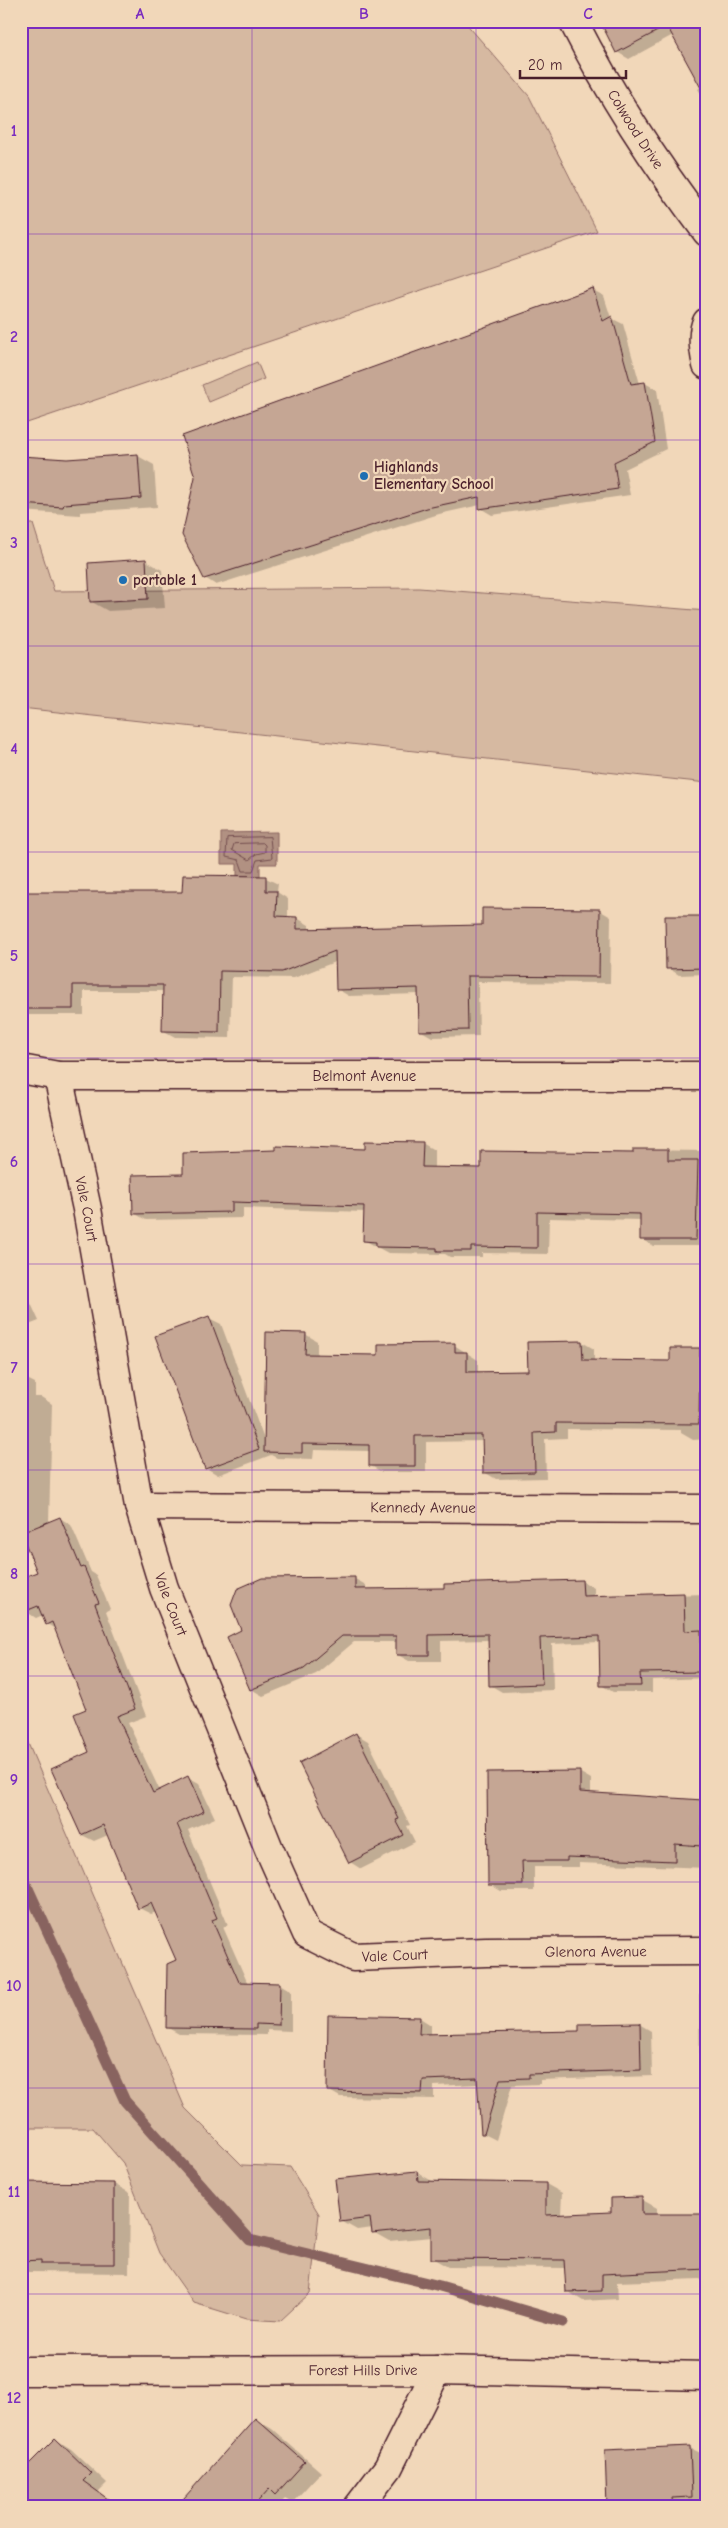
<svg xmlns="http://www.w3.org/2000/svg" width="728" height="2528" font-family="'Comic Neue',sans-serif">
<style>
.green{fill:#d6b9a1;stroke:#906c66}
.water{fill:#b19182;stroke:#88635f}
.shadow{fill:#0003}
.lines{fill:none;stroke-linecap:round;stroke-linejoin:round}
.shore{stroke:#734d4e;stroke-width:1}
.stream{stroke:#88635f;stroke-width:11}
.building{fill:#c5a694;stroke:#4a1f2b}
.minor-casing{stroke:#4a1f2b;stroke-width:31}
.minor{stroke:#f1d7b9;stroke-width:28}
.grid{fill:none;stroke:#7b2cbf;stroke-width:1;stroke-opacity:0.55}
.poi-dot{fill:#1f6fb2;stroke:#f1d7b9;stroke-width:2}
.labels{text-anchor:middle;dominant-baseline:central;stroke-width:4.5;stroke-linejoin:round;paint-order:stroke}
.street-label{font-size:15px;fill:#4a1f2b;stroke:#f1d7b9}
.poi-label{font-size:15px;font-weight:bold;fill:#4a1f2b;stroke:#f1d7b9;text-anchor:start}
.neatline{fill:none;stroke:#7b2cbf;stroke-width:2}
.grid-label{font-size:16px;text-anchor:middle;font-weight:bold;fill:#7b2cbf}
</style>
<rect width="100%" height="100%" fill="#f1d7b9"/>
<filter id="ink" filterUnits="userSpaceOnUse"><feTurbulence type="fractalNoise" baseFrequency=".02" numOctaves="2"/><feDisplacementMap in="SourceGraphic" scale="10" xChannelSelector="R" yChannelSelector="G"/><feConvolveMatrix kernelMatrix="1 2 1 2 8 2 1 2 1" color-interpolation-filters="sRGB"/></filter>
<g filter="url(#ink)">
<g class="green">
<path d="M30,21H464L529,96L597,231L21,425V26Z"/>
<path d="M257,362L264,379L209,402L202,385Z"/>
<path d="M21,524H33L54,591L419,588L707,611V783L21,708Z"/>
<path d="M21,1727L185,2108L242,2165L290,2167L319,2214L310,2293L280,2321L246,2319L194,2303L159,2253L123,2163L93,2128H21Z"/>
</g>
<path class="water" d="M277,832V864H260V876H237V864H221V833Z"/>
<g class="shadow">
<path d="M707,21V103L698,89L701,87L673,35L629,59L617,52L605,29Z"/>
<path d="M707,113V123L703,116Z"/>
<path d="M593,290L604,296L611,318L623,324L640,384L645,383L657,390L666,449L625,469L630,495L492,515L480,508V505L439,514L216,585L205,578Z"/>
<path d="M138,456L154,465L157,507L80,512V515L21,511V457L67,460Z"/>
<path d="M145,560L162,570L165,608L108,611L92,602Z"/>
<path d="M266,878L278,884L277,892L288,899V917L297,918L309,925V930L483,926L599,910L611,917L610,983L478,982L479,1036L432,1037L420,1030L419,994L349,996L337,989V961L294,978L232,977L230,1038L175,1037L164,1031V991H84V1015H21V894L183,893Z"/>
<path d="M707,917V974L679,975L668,968Z"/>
<path d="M422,1143L434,1150V1168L482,1169L634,1154V1150L707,1151V1246H653L641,1239V1220L549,1218L548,1254L482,1253V1257H450L445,1254L388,1253L364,1240L365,1212L243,1208V1218L146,1220L134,1213L184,1175Z"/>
<path d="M21,1282L39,1321L21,1328Z"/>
<path d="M209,1318L221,1324L265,1442L305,1334L317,1341V1355L380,1357L454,1345L478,1360V1373H529L582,1342L594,1349V1362H671L699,1349L707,1353V1439L693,1440L681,1433V1430L567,1429V1438L545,1439L546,1478L496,1479L484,1472V1441L426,1442V1472H382L371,1466L370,1451L314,1450L313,1459L277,1458L271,1455L218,1475L206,1468Z"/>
<path d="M21,1376L35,1383V1397H41L52,1404L49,1523L60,1518L71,1525L91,1572L96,1575L110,1609L106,1611L146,1716L128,1723L160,1791L188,1778L199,1784L215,1818L188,1830L228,1925L223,1927L248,1984H280L291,1991V2031L267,2030V2035L179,2034L168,2028L178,1961L157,1912L151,1914L139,1908L108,1835L94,1841L82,1835L52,1770L90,1752L88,1710L57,1630L47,1624L43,1615L36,1618L25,1611L39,1573L21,1529Z"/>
<path d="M355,1579L366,1585V1590L446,1589L582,1581L594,1588V1597L707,1594V1678L652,1680V1692H613L601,1685L600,1642L552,1644L553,1690L502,1692L490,1685L489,1640L441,1641V1661H409L398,1655L397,1642H354L316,1674L263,1696L251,1689Z"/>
<path d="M356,1734L368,1741L410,1825L407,1826L415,1842L361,1869L350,1862Z"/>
<path d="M579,1772L591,1779V1794L707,1802V1868L579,1863V1867H534V1891H501L489,1884Z"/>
<path d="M699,1994H707V2091L700,2088Z"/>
<path d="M420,2018L431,2025V2035L580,2032L639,2024L651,2031L652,2076L540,2080V2084L512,2085L496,2140L482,2133L479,2084L434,2086V2099L340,2097L328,2090Z"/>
<path d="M416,2172L432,2181L546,2184L562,2193L561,2215L613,2213L641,2199L657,2208V2215H707V2285L700,2279L617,2282L618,2299L583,2301L567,2291L566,2268L448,2267L432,2258V2237L389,2241L373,2232V2228L357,2230L341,2221Z"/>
<path d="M21,2183L114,2184L130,2193L129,2273L27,2272V2276H21Z"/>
<path d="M255,2419L272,2429L321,2472L292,2503L285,2499L277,2507H177Z"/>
<path d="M55,2439L71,2449L107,2483L98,2492L120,2507H21Z"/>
<path d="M690,2448L707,2456V2507H608Z"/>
</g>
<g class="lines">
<g class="shore">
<path d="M270,837L272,858L257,860L253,871H243L239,860L226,857L227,838Z"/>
<path d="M263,843L265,845V852L256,854L249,860L232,850L234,844Z"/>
</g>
<path class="stream" d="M21,1873L125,2101L250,2240L440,2286L563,2322"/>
</g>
<g class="building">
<path d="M600,21H707V99L667,26L616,53Z"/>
<path d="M593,288L603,321L612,316L631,384L645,382L655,442L614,462L618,489L479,509V497L427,508L204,579L182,535L195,477L182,436Z"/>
<path d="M138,454L141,498L64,504L63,507L21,504V456L67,459Z"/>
<path d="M146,559L148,599L90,602L88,563Z"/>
<path d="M183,875L266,876V891H277L276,916L297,917V929L482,925V908L600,909L599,977L467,976L468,1030L419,1031L418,988L336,990L335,951L282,972L220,971L219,1032L162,1031L163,985H73V1009H24L23,892H182Z"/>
<path d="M665,916H707V968L666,969Z"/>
<path d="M365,1141L423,1142L422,1167L481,1168V1151L633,1153V1149H668V1160H698L696,1240H640V1214L537,1212V1248L471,1247V1251H437V1248L376,1247V1242L363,1241L364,1206L232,1202V1212L133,1214L132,1175L183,1174V1153L276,1150V1146L365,1149Z"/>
<path d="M209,1316L259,1449L205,1469L155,1336Z"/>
<path d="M266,1332L306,1333L305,1354L378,1355V1344L455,1343V1352H467V1372L528,1371L527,1342L582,1341L583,1360L670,1361V1348H700L699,1424L556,1423V1432L534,1433L535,1472L483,1473L482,1435L415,1436V1466H369V1445L302,1444V1453L264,1452Z"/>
<path d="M60,1517L81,1568L84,1567L99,1603L95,1604L135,1709L117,1716L153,1793L188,1776L204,1811L177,1824L217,1918L212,1920L239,1982L280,1983L279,2025L256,2024V2029L166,2028L167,1964L176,1960L151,1903L138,1909L103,1825L81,1835L51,1769L89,1752L74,1714L86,1709L52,1622L46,1625L38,1606L21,1613V1578L37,1572L21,1533Z"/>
<path d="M355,1577V1589L444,1588V1584L582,1580L583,1596L684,1593L685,1631L701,1630L702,1672L640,1673L641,1686H600L599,1636L540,1638L542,1684L489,1686L488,1634L429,1635V1655H396V1636H342L304,1668L250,1690L227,1637L241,1630L231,1605L237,1589L262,1578Z"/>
<path d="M356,1733L399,1819L396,1820L404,1835L349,1863L299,1763Z"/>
<path d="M580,1771V1792L703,1800L702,1846L675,1844V1861L567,1857V1861H522L523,1885H488L487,1772Z"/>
<path d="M328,2015L420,2017L419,2034L579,2031V2024L640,2023L641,2070L529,2074V2078L500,2079L484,2134H481L477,2078L423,2080L422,2093L327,2091Z"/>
<path d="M417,2171L418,2181L546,2183V2215L611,2212V2198L642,2197V2214H707V2269L602,2274V2291L566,2292L564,2260L431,2259V2227L372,2233L370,2218L340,2222L335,2179Z"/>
<path d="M21,2182L114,2183V2264H41V2260L21,2261Z"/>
<path d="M255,2418L305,2462L275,2495L269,2489L253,2507H176Z"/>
<path d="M55,2438L91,2473L83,2481L119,2507H21V2472Z"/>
<path d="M690,2446L692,2497L672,2498L673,2507H607L605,2450Z"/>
</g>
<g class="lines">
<defs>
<g id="minor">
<path id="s1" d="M573,21C611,96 656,165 707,232"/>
<path d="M707,322C701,334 704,352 707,365"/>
<path id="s2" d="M21,1069L58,1076H707"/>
<path id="s3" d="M58,1076L87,1209L139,1506L164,1588L269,1849L307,1934L353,1957L486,1952L707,1951"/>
<path id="s4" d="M139,1506L707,1509"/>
<path id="s5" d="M21,2371L437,2370L707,2376"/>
<path d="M358,2507L388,2468L437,2370"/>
</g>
</defs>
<use href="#minor" class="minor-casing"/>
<use href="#minor" class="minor"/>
</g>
</g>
<path class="grid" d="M252,21V2507M476,21V2507M21,234H707M21,440H707M21,646H707M21,852H707M21,1058H707M21,1264H707M21,1470H707M21,1676H707M21,1882H707M21,2088H707M21,2294H707"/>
<g class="poi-dot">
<circle cx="364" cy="476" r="5"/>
<circle cx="123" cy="580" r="5"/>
</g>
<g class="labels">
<g class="street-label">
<text stroke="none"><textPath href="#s1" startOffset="125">Colwood Drive</textPath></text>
<text stroke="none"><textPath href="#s2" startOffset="344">Belmont Avenue</textPath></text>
<text stroke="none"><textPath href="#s3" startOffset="136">Vale Court</textPath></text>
<text stroke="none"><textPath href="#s4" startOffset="284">Kennedy Avenue</textPath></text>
<text stroke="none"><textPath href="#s3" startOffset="541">Vale Court</textPath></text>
<text stroke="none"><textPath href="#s3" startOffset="1192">Glenora Avenue</textPath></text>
<text stroke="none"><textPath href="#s3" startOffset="991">Vale Court</textPath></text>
<text stroke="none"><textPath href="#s5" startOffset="342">Forest Hills Drive</textPath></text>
</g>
<g class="poi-label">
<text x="374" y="467">Highlands<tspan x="374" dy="17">Elementary School</tspan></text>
<text x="133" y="580">portable 1</text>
</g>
</g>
<rect width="728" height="2528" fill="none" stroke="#f1d7b9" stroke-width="55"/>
<path d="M520 70v8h106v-8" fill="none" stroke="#4a1f2b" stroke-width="2.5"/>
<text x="528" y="70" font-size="15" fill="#4a1f2b" stroke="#f1d7b9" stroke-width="4" paint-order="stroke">20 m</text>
<rect x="28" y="28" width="672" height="2472" class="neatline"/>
<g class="grid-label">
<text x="140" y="19">A</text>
<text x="364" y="19">B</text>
<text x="588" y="19">C</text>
<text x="14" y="136">1</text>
<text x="14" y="342">2</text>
<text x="14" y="548">3</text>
<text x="14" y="754">4</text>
<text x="14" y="961">5</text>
<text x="14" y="1167">6</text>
<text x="14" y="1373">7</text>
<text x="14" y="1579">8</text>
<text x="14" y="1785">9</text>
<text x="14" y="1991">10</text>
<text x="14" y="2197">11</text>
<text x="14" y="2403">12</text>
</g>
</svg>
